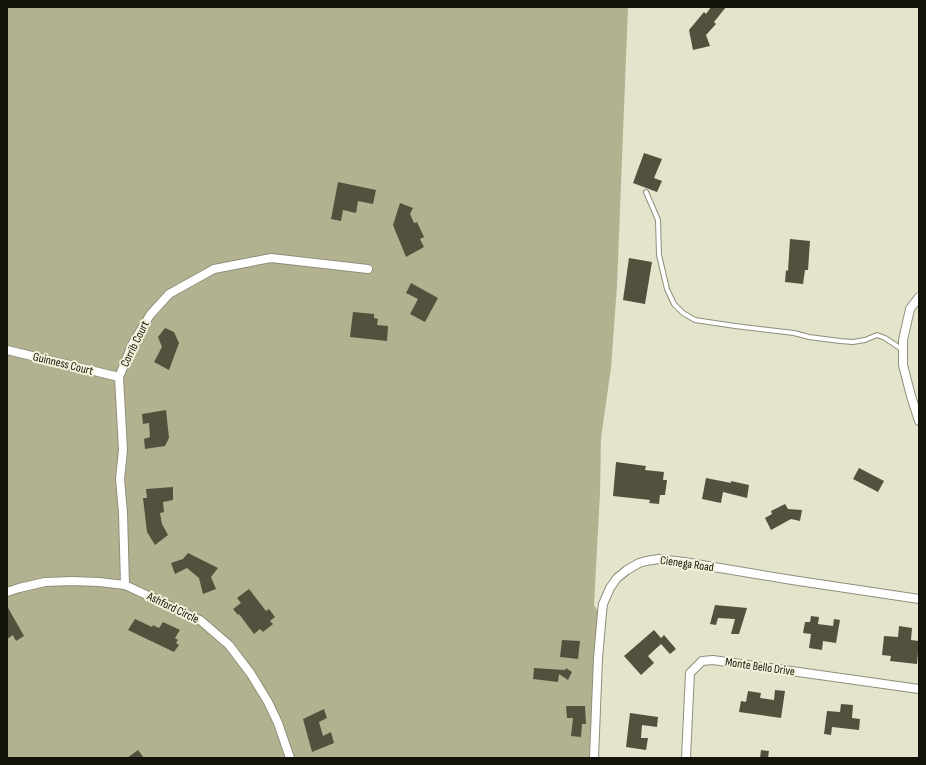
<svg xmlns="http://www.w3.org/2000/svg" width="926" height="765" font-family="'Sofia Sans Condensed',sans-serif">
<style>
.green{fill:#b3b290}
.building{fill:#51513e}
.lines{fill:none;stroke-linecap:round;stroke-linejoin:round}
.lane-casing{stroke:#8f8e7a;stroke-width:6}
.street-casing{stroke:#8f8e7a;stroke-width:10}
.lane{stroke:#fff;stroke-width:4}
.street{stroke:#fff;stroke-width:8}
.labels{text-anchor:middle;dominant-baseline:central;stroke-width:4;stroke-linejoin:round;paint-order:stroke}
.street-label{font-size:12px;fill:#13130b;stroke:#f2f1da}
</style>
<rect width="100%" height="100%" fill="#e4e4cd"/>
<path class="green" d="M7,7H628L617,286L611,368L601,438L600,493L594,605L604,620L592,758H7Z"/>
<g class="building">
<path d="M711,7H726L714,22L716,24L706,35L710,46L693,50L689,30L704,12L706,14Z"/>
<path d="M644,153L662,159L654,178L662,181L657,192L633,183Z"/>
<path d="M338,182L376,190L373,204L358,201L356,213L343,210L341,221L331,219Z"/>
<path d="M400,203L413,208L410,214L414,223L417,222L424,237L420,239L424,247L406,257L393,225Z"/>
<path d="M790,239L810,241L808,270H805L803,284L785,282L786,270L788,271Z"/>
<path d="M629,258L652,262L645,304L623,300Z"/>
<path d="M411,283L438,298L425,322L410,314L418,299L406,293Z"/>
<path d="M353,312L374,314V318L378,319L377,325L388,326L387,341L350,337Z"/>
<path d="M165,328L174,332L179,343L169,370L154,362L162,347L158,337Z"/>
<path d="M166,410L169,438L165,446L145,449L144,439L150,437L149,423L143,424L142,414Z"/>
<path d="M616,462L646,466L645,470L664,472L663,480H667L665,495H660L659,504L649,503L650,500L613,496Z"/>
<path d="M859,468L884,481L878,492L853,479Z"/>
<path d="M706,478L731,483V481L749,485L747,498L723,492L721,503L702,499Z"/>
<path d="M173,487V500L163,502L164,512L160,513L162,524L168,535L155,545L147,532L143,498H147L146,489Z"/>
<path d="M785,504L788,509L802,510L800,521L791,519L771,530L765,518L772,514L771,511Z"/>
<path d="M188,553L218,568L211,577L216,589L203,594L199,578L187,568L175,574L171,563L183,559Z"/>
<path d="M249,589L266,611L269,609L275,617L270,621L273,624L263,632L260,629L254,634L239,614L238,615L233,609L241,603L237,598Z"/>
<path d="M715,605L747,608L739,634H731L735,619L718,618L716,625L710,624Z"/>
<path d="M7,606L24,636L16,641L13,635L7,639Z"/>
<path d="M811,616L819,617L818,624L833,626L834,619L840,620L836,643L823,641L822,650L809,648L811,634L803,633L805,622H810Z"/>
<path d="M135,619L152,627L153,625L159,628L163,622L180,630L175,638L178,640L176,643L179,645L174,652L128,630Z"/>
<path d="M899,626L912,628L911,640L919,641L917,664L890,661L891,656L882,655L884,636L898,637Z"/>
<path d="M654,630L661,638L664,635L676,649L670,654L661,644L648,656L654,663L641,675L624,656Z"/>
<path d="M562,640L580,641L578,659L560,657Z"/>
<path d="M534,668L565,670L566,668L572,672L568,680L559,674L558,682L533,679Z"/>
<path d="M775,690L785,691L781,718L739,712L741,701L746,702L748,691L761,693L760,698L774,700Z"/>
<path d="M841,704L853,705L852,718L860,719L859,730L832,727L831,735L824,734L827,711L840,712Z"/>
<path d="M566,706H585L586,724H582L581,737L571,736L573,718H567Z"/>
<path d="M324,709L327,718L319,722L323,736L331,732L334,743L312,752L303,719Z"/>
<path d="M630,713L658,717L657,727L642,725L641,738H648L646,750L626,747Z"/>
<path d="M138,750L144,758H127Z"/>
<path d="M761,750L769,751L768,758H760Z"/>
</g>
<g class="lines">
<defs>
<path id="lane" d="M646,192L658,220L659,255L667,289L674,304L683,313L695,320L735,326L794,333L809,337L840,341L853,342L865,340L877,335L885,338L903,350"/>
<g id="street">
<path d="M919,297L910,309L903,340V365L911,396L919,421"/>
<path d="M7,350L119,377"/>
<path d="M125,585L123,513L120,479L123,450L119,377L133,343L150,315L169,294L214,269L271,258L368,269"/>
<path d="M7,592L19,588L45,582L72,581L99,582L125,585L200,620L229,645L251,674L268,702L278,723L290,758"/>
<path d="M594,758L598,658L602,613L603,604L610,588L617,578L627,570L639,563L646,561L659,559L684,562L792,580L919,599"/>
<path d="M686,758L690,673L702,661L713,660L919,689"/>
</g>
</defs>
<use href="#lane" class="lane-casing"/>
<use href="#street" class="street-casing"/>
<use href="#lane" class="lane"/>
<use href="#street" class="street"/>
</g>
<g class="labels">
<g class="street-label">
<text transform="translate(135 344) rotate(-64)">Corrib Court</text>
<text transform="translate(63 364) rotate(14)">Guinness Court</text>
<text transform="translate(687 564) rotate(8)">Cienega Road</text>
<text transform="translate(173 608) rotate(26)">Ashford Circle</text>
<text transform="translate(760 667) rotate(8)">Monte Bello Drive</text>
</g>
</g>
<rect width="926" height="765" fill="none" stroke="#13130b" stroke-width="16"/>
</svg>
